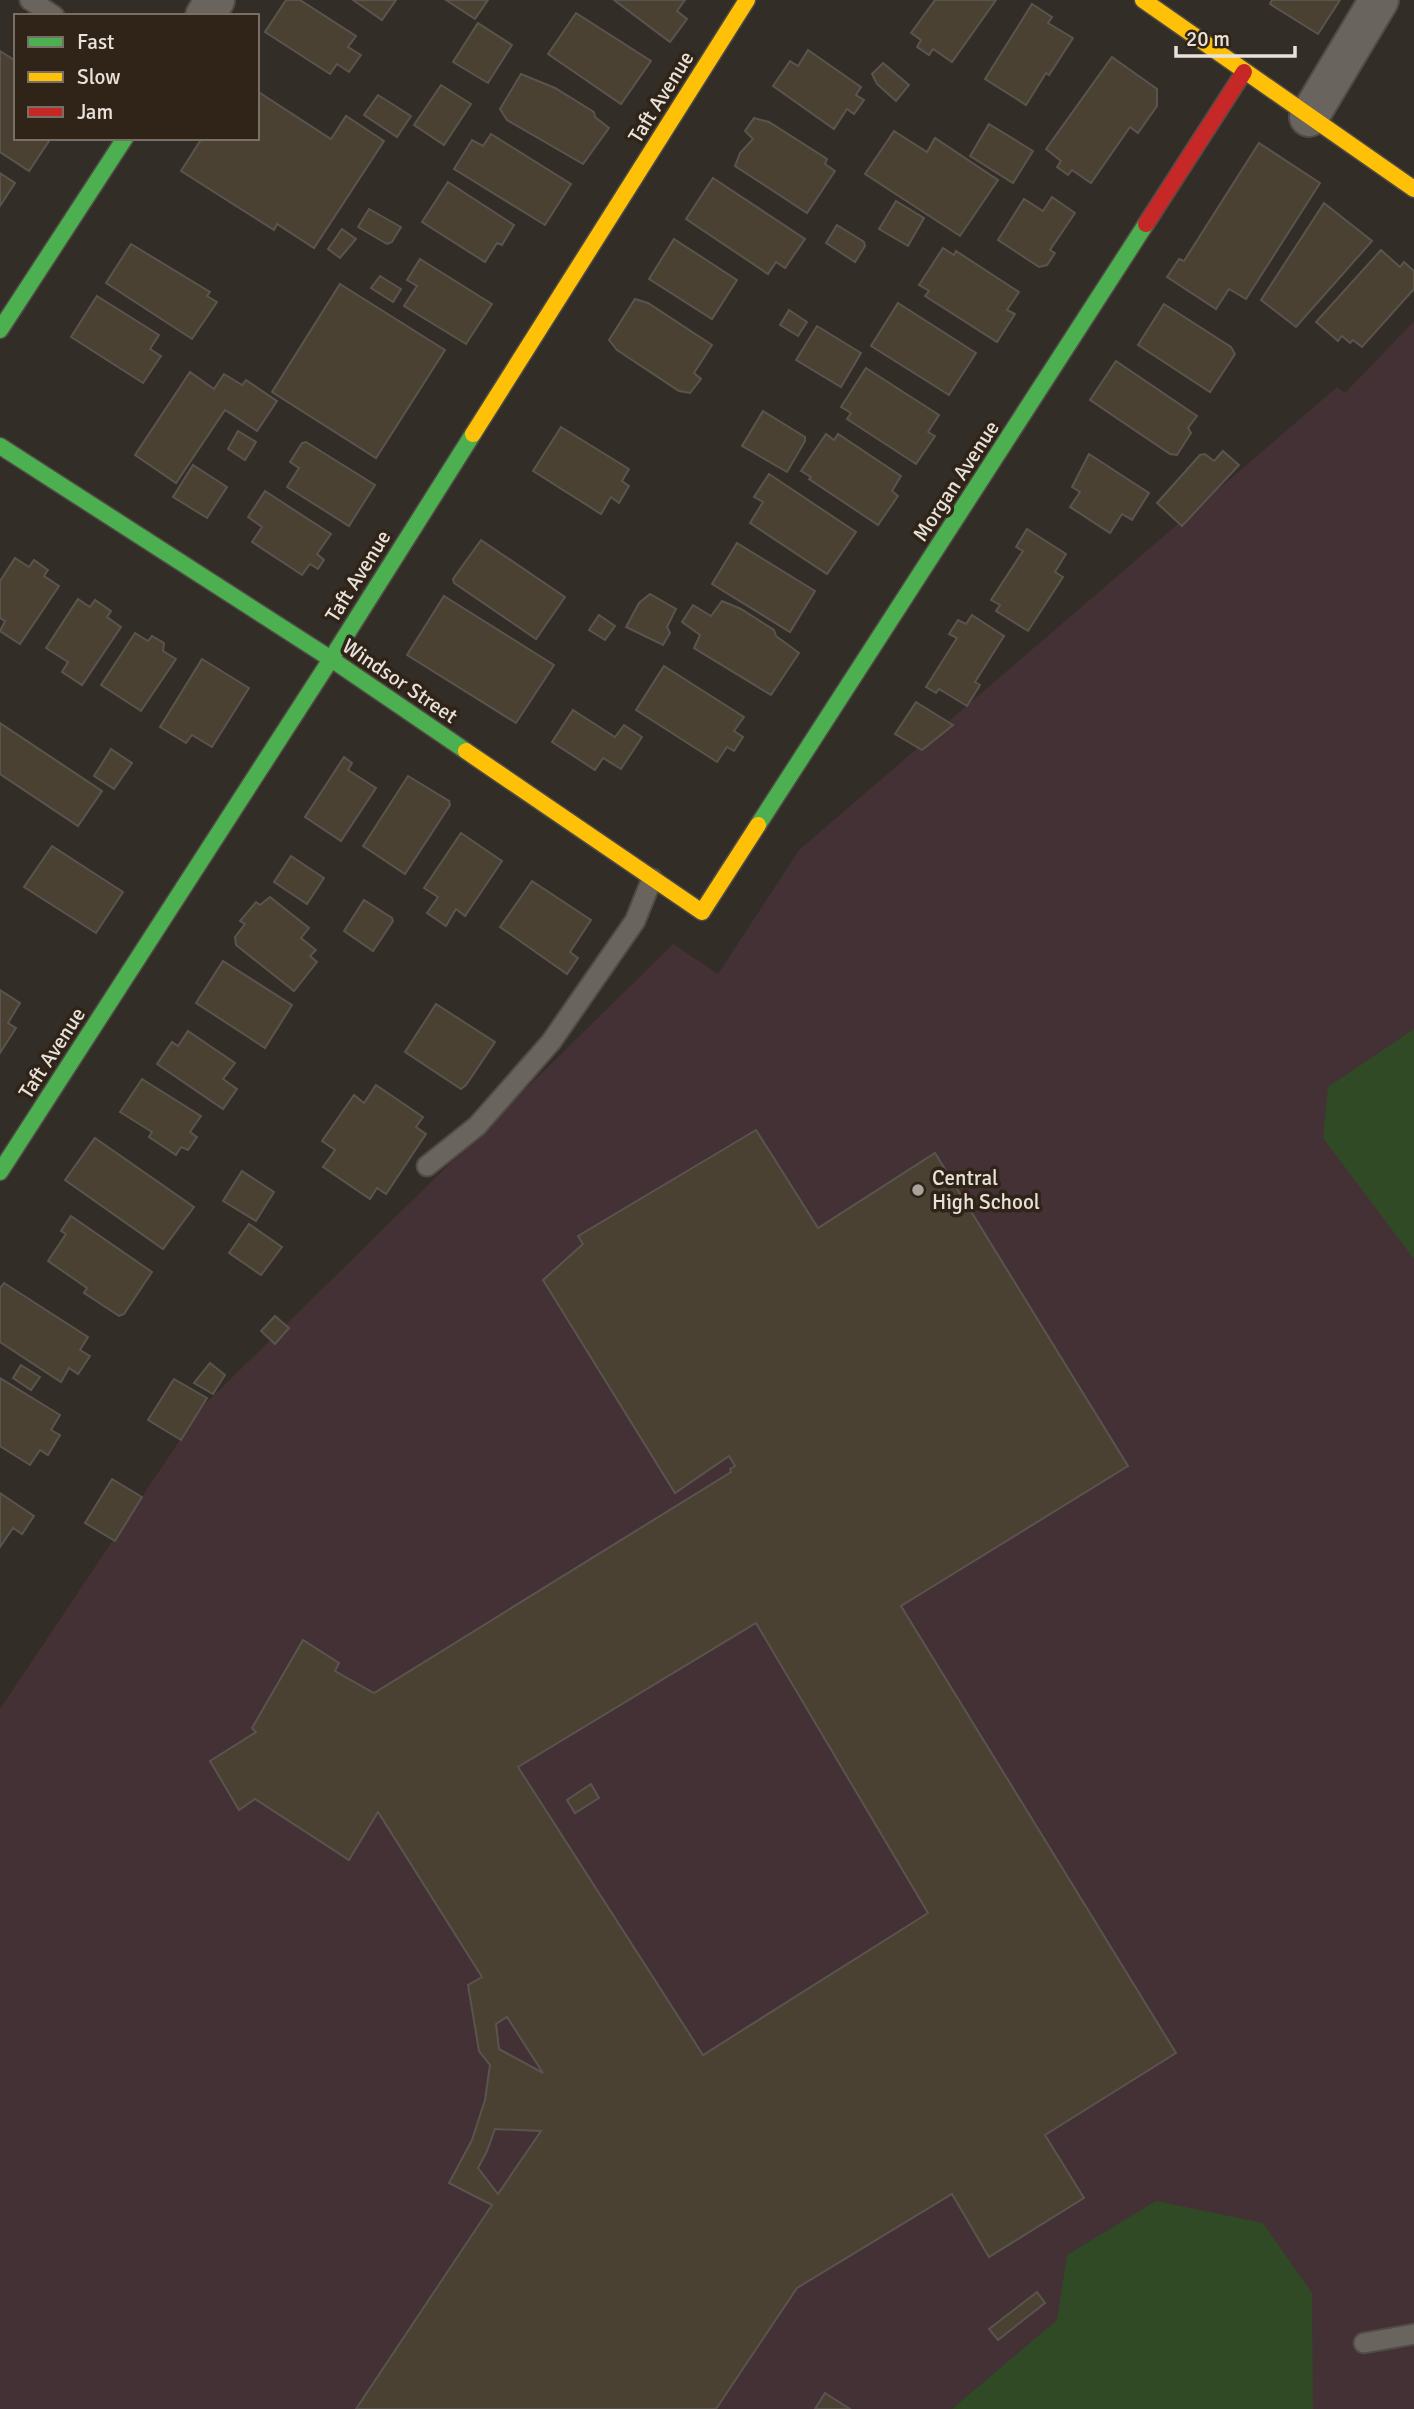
<svg xmlns="http://www.w3.org/2000/svg" width="1414" height="2409" font-family="Signika,sans-serif">
<style>
.education{fill:#433135}
.green{fill:#2f4a25}
.building{fill:#4b4132;stroke:#5a544f;stroke-width:2;fill-rule:evenodd}
.lines{fill:none;stroke-linecap:round;stroke-linejoin:round}
.lane-casing{stroke:#504b44;stroke-width:23}
.street-casing{stroke:#504b44;stroke-width:42}
.fast-casing{stroke:#504b44;stroke-width:19}
.slow-casing{stroke:#504b44;stroke-width:19}
.jam-casing{stroke:#504b44;stroke-width:19}
.lane{stroke:#6a645f;stroke-width:19}
.street{stroke:#6a645f;stroke-width:38}
.fast{stroke:#4caf50;stroke-width:16}
.slow{stroke:#ffc107;stroke-width:16}
.jam{stroke:#c62828;stroke-width:16}
.poi-dot{fill:#a9a39b;stroke:#2f2417;stroke-width:2.5}
.labels{text-anchor:middle;dominant-baseline:central;stroke-width:7;stroke-linejoin:round;paint-order:stroke}
.street-label{font-size:21px;fill:#e9e2da;stroke:#2f2417}
.poi-label{font-size:21px;fill:#e9e2da;stroke:#2f2417;text-anchor:start}
</style>
<rect width="100%" height="100%" fill="#332d27"/>
<path class="education" d="M1414,321V2409H0V1709L202,1407L673,944L718,974L799,850L1337,387L1345,393Z"/>
<g class="green">
<path d="M1414,1029V1259L1323,1138L1328,1087Z"/>
<path d="M1156,2201L1263,2223L1312,2293L1313,2409H952L1057,2320L1067,2255Z"/>
</g>
<g class="building">
<path d="M286,0H300L356,36L348,47L361,55L349,72L337,64L330,74L265,32Z"/>
<path d="M353,0H396L382,20Z"/>
<path d="M446,0H488L475,19Z"/>
<path d="M614,0H685L677,11L687,19L670,42Z"/>
<path d="M935,0H996L952,62L933,49L929,55L917,47L921,40L911,33Z"/>
<path d="M1272,0H1340L1318,34L1270,4Z"/>
<path d="M1032,4L1052,17L1048,23L1073,38L1049,75L1046,73L1026,105L985,79Z"/>
<path d="M576,13L651,61L621,104L548,54Z"/>
<path d="M478,23L512,45L488,83L453,62Z"/>
<path d="M808,50L861,87L856,95L864,100L854,114L847,109L834,129L773,86L790,61L798,66Z"/>
<path d="M0,51L16,61V138H51L29,171L0,152Z"/>
<path d="M1112,57L1157,89V106L1138,133L1130,127L1091,183L1072,170L1068,175L1057,167L1061,161L1046,149Z"/>
<path d="M883,63L909,85L896,101L877,84L872,74Z"/>
<path d="M521,74L555,88L594,112L595,117L609,128L583,164L507,120L500,109Z"/>
<path d="M441,85L471,104L444,145L414,125Z"/>
<path d="M257,91L331,139L346,116L384,141L314,248L277,224L274,230L181,171L202,138H257Z"/>
<path d="M378,95L411,116L397,137L364,115Z"/>
<path d="M754,118L769,122L827,159L825,164L835,171L807,213L735,166L740,153L753,139L745,131Z"/>
<path d="M989,124L1033,151L1013,183L970,156Z"/>
<path d="M894,131L927,152L935,138L998,180L960,236L865,174Z"/>
<path d="M491,134L571,184L545,225L454,169L472,140L483,146Z"/>
<path d="M1259,143L1320,183L1246,299L1229,289L1216,309L1167,277L1179,259L1184,261Z"/>
<path d="M0,173L15,183L0,206Z"/>
<path d="M713,178L805,239L785,268L776,262L768,274L686,219Z"/>
<path d="M448,182L514,225L502,245L497,243L485,262L422,222Z"/>
<path d="M1052,197L1075,213L1050,250L1055,253L1047,265L1039,267L998,240L1024,199L1043,211Z"/>
<path d="M896,201L924,218L908,246L879,229Z"/>
<path d="M1324,203L1372,241L1296,327L1261,300Z"/>
<path d="M369,209L401,227L392,242L387,244L358,227Z"/>
<path d="M837,225L864,242L865,246L855,262L826,243Z"/>
<path d="M342,229L356,239L340,258L328,249Z"/>
<path d="M674,239L737,280L712,319L649,279Z"/>
<path d="M131,244L210,292L207,296L217,302L192,339L106,283Z"/>
<path d="M943,248L954,255L956,251L1019,292L1007,310L1015,314L997,342L925,296L929,291L919,285Z"/>
<path d="M1381,250L1400,267L1404,262L1414,271V289L1362,347L1353,340L1350,343L1342,336L1338,341L1316,322Z"/>
<path d="M420,259L492,304L466,344L404,306L417,286L407,280Z"/>
<path d="M380,276L401,289L393,302L371,288Z"/>
<path d="M340,284L445,350L376,458L272,392Z"/>
<path d="M97,296L159,335L150,349L161,356L143,383L71,337Z"/>
<path d="M635,299L648,303L712,345L694,373L701,379L690,393L679,391L617,350L609,340Z"/>
<path d="M898,303L976,353L949,395L871,346Z"/>
<path d="M1164,304L1231,347L1235,354L1210,392L1138,345Z"/>
<path d="M789,310L807,322L798,336L780,325Z"/>
<path d="M817,326L861,353L841,387L796,360Z"/>
<path d="M1116,361L1197,416L1188,428L1191,433L1177,455L1170,454L1090,400Z"/>
<path d="M866,368L939,415L928,432L935,436L916,464L847,419L851,413L841,407Z"/>
<path d="M190,372L214,389L224,374L242,385L246,380L277,401L257,431L225,410L176,483L135,455Z"/>
<path d="M763,411L805,437V441L787,472L742,446Z"/>
<path d="M561,427L629,469L622,481L629,486L619,503L611,497L601,514L533,471Z"/>
<path d="M238,431L256,442L245,460L228,449Z"/>
<path d="M826,434L834,440L838,434L901,476L892,491L898,496L878,525L809,479L811,477L801,471Z"/>
<path d="M306,442L375,485L349,526L287,487L299,468L290,462L302,443Z"/>
<path d="M1223,451L1239,465L1182,526L1157,503L1200,455L1205,454L1214,461Z"/>
<path d="M1089,454L1149,493L1132,520L1122,514L1110,533L1070,507L1080,492L1072,487Z"/>
<path d="M193,465L227,487L207,518L173,497Z"/>
<path d="M769,474L856,532L827,574L750,523L763,502L754,497Z"/>
<path d="M265,491L331,534L317,554L324,560L318,569L310,564L302,575L252,542L262,527L248,517Z"/>
<path d="M1027,529L1066,554L1055,572L1063,577L1028,631L996,611L1000,605L991,600L1023,551L1016,547Z"/>
<path d="M481,540L565,597L536,639L454,583L453,579Z"/>
<path d="M737,543L815,591L790,632L712,584Z"/>
<path d="M15,558L29,567L34,560L48,570L44,576L59,586L20,644L0,631L5,621L0,618V581Z"/>
<path d="M650,594L676,609L667,627L670,633L663,645L626,627L639,603Z"/>
<path d="M444,596L554,665L516,723L407,655Z"/>
<path d="M78,599L90,607L95,600L111,611L107,617L121,627L82,685L62,672L68,662L46,648Z"/>
<path d="M722,601L741,609L774,630L776,636L799,653L771,695L694,648L700,635L682,622L693,605L711,616Z"/>
<path d="M599,615L615,626L605,640L589,630Z"/>
<path d="M972,615L1004,636L975,682L980,685L967,706L939,689L936,693L926,687L957,638L949,634L958,620L966,624Z"/>
<path d="M135,633L148,641L152,636L164,643L163,651L176,659L141,711L101,685Z"/>
<path d="M202,659L249,688L212,747L192,735L186,743L160,727Z"/>
<path d="M664,666L744,717L734,731L743,737L734,751L727,747L717,762L636,710Z"/>
<path d="M916,702L953,725L922,750L895,734Z"/>
<path d="M573,710L615,737L624,725L642,737L621,769L603,758L595,770L552,742Z"/>
<path d="M0,723L102,791L78,826L0,774Z"/>
<path d="M111,749L132,763L114,789L94,776Z"/>
<path d="M344,757L352,763L348,770L376,788L341,841L305,817Z"/>
<path d="M408,776L449,801L450,805L405,874L363,846Z"/>
<path d="M461,833L502,861L465,916L456,909L446,926L427,913L438,897L424,888Z"/>
<path d="M52,846L123,892L96,933L24,887Z"/>
<path d="M291,856L324,878L307,904L274,882Z"/>
<path d="M532,881L591,920L570,952L578,958L567,974L500,927Z"/>
<path d="M270,897L309,928L301,938L316,950L310,956L317,962L294,991L236,945L235,937L245,924L240,921L256,902L260,905Z"/>
<path d="M364,900L392,918L393,921L373,951L344,931Z"/>
<path d="M223,961L292,1005L265,1048L196,1003Z"/>
<path d="M0,990L20,1003L8,1023L16,1028L0,1053Z"/>
<path d="M436,1004L495,1042L466,1085L461,1089L405,1052Z"/>
<path d="M188,1031L235,1063L223,1079L237,1089L223,1109L157,1064L172,1042L178,1046Z"/>
<path d="M142,1079L201,1116L190,1132L197,1137L188,1150L181,1147L176,1155L149,1137L152,1132L120,1112Z"/>
<path d="M376,1085L423,1117L416,1127L426,1134L386,1194L377,1188L370,1199L323,1167L335,1150L322,1141L354,1095L364,1103Z"/>
<path d="M756,1130L818,1228L935,1153L1128,1466L901,1606L1176,2053L1045,2135L1084,2198L989,2257L952,2194L797,2288L716,2409H356L492,2205L449,2183L472,2140L485,2100L490,2065L479,2051L468,1985L482,1977L378,1812L349,1860L255,1799L239,1810L210,1761L256,1732L252,1728L303,1640L339,1663L335,1671L374,1693L731,1472L730,1469L735,1466L729,1456L675,1493L543,1280L583,1244L578,1236ZM756,1623L928,1913L703,2055L518,1767ZM507,2017L543,2073L499,2049L496,2024ZM495,2129L541,2131L498,2194L478,2168L487,2151Z"/>
<path d="M95,1138L194,1207L163,1249L65,1180Z"/>
<path d="M242,1171L274,1192L256,1221L223,1201Z"/>
<path d="M71,1216L152,1272L124,1314L119,1316L84,1293L87,1288L48,1261L66,1234L61,1231Z"/>
<path d="M249,1224L282,1247L261,1275L229,1253Z"/>
<path d="M4,1283L88,1337L80,1350L90,1356L78,1374L69,1368L61,1382L0,1342V1288Z"/>
<path d="M275,1316L289,1328L275,1344L261,1331Z"/>
<path d="M210,1363L225,1375L213,1394L194,1383Z"/>
<path d="M21,1365L40,1377L31,1390L13,1378Z"/>
<path d="M0,1378L60,1415L51,1430L60,1435L48,1455L40,1450L30,1465L0,1446Z"/>
<path d="M174,1379L207,1398L181,1440L148,1420Z"/>
<path d="M112,1479L142,1497L115,1541L85,1523Z"/>
<path d="M0,1493L34,1516L22,1534L13,1528L0,1547Z"/>
<path d="M591,1784L599,1798L575,1813L567,1800Z"/>
<path d="M1037,2292L1045,2303L998,2340L989,2329Z"/>
<path d="M825,2393L850,2409H815Z"/>
</g>
<g class="lines">
<defs>
<g id="lane">
<path d="M30,0L54,16"/>
<path d="M427,1166L477,1126L551,1042L635,921L652,879"/>
<path d="M1364,2343L1414,2334"/>
</g>
<g id="street">
<path d="M205,16L215,0"/>
<path d="M1309,117L1379,0"/>
</g>
<g id="fast">
<path d="M0,330L125,138"/>
<path d="M0,446L331,659L466,751"/>
<path d="M758,825L1146,224"/>
<path d="M0,1172L331,659L473,434"/>
</g>
<g id="slow">
<path d="M1143,0L1414,189"/>
<path d="M473,434L747,0"/>
<path d="M466,751L702,912L758,825"/>
</g>
<path id="jam" d="M1146,224L1244,72"/>
</defs>
<use href="#lane" class="lane-casing"/>
<use href="#street" class="street-casing"/>
<use href="#fast" class="fast-casing"/>
<use href="#slow" class="slow-casing"/>
<use href="#jam" class="jam-casing"/>
<use href="#lane" class="lane"/>
<use href="#street" class="street"/>
<use href="#fast" class="fast"/>
<use href="#slow" class="slow"/>
<use href="#jam" class="jam"/>
</g>
<circle class="poi-dot" cx="918" cy="1190" r="7"/>
<g class="labels">
<g class="street-label">
<text transform="translate(661 97) rotate(-58)">Taft Avenue</text>
<text transform="translate(956 481) rotate(-57)">Morgan Avenue</text>
<text transform="translate(358 576) rotate(-58)">Taft Avenue</text>
<text transform="translate(400 681) rotate(34)">Windsor Street</text>
<text transform="translate(52 1053) rotate(-57)">Taft Avenue</text>
</g>
<g class="poi-label">
<text x="932" y="1178">Central<tspan x="932" dy="24">High School</tspan></text>
</g>
</g>
<rect x="14" y="14" width="245" height="126" fill="#2f2417" stroke="#797065" stroke-width="2"/>
<rect x="28" y="37" width="35" height="10" fill="#4caf50" stroke="#797065" stroke-width="2"/>
<text x="77" y="49" font-size="21" fill="#e9e2da">Fast</text>
<rect x="28" y="72" width="35" height="10" fill="#ffc107" stroke="#797065" stroke-width="2"/>
<text x="77" y="84" font-size="21" fill="#e9e2da">Slow</text>
<rect x="28" y="107" width="35" height="10" fill="#c62828" stroke="#797065" stroke-width="2"/>
<text x="77" y="119" font-size="21" fill="#e9e2da">Jam</text>
<path d="M1176 46v10h119v-10" fill="none" stroke="#e9e2da" stroke-width="3.5"/>
<text x="1186" y="46" font-size="21" fill="#e9e2da" stroke="#2f2417" stroke-width="5" paint-order="stroke">20 m</text>
</svg>
